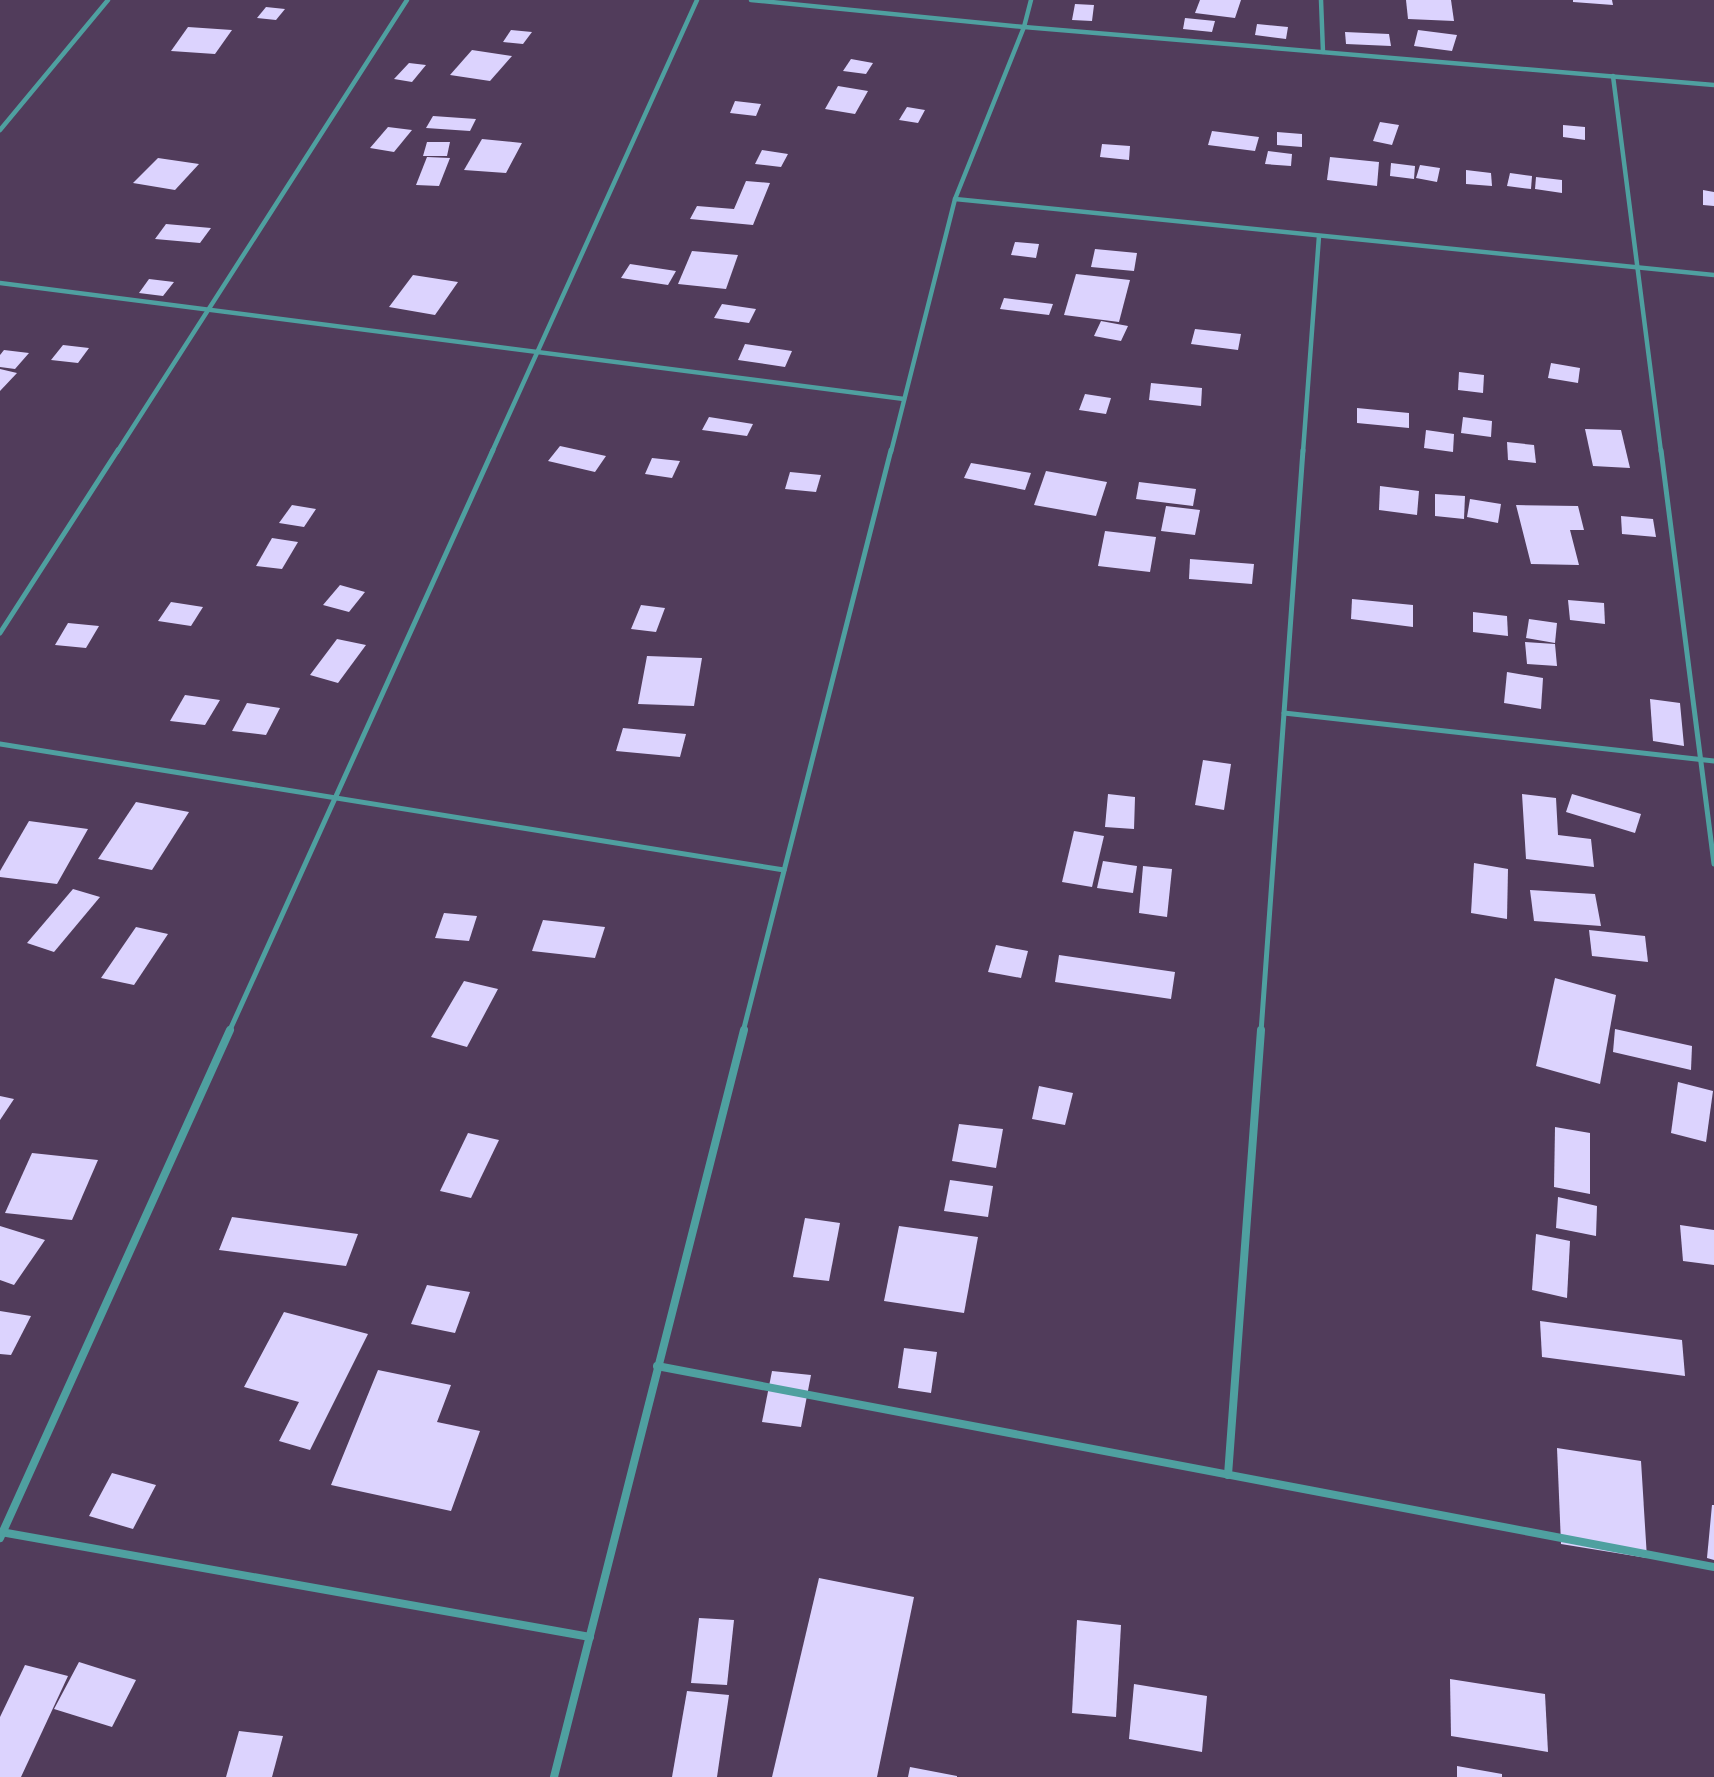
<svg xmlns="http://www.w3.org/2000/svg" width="1714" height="1777" font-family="Inter,sans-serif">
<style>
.building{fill:#dcd3fe}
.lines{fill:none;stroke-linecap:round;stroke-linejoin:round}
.minor-far2{stroke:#4fa0a0;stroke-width:4.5}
.minor-far1{stroke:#4fa0a0;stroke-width:5}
.minor{stroke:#4fa0a0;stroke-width:8}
</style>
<rect width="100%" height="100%" fill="#513c5b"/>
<g class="building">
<path d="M1200,0H1241L1235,18L1195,13Z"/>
<path d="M1406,0H1451L1454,21L1408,19Z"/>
<path d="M1573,0H1612L1613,5L1573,2Z"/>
<path d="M1075,4L1094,5L1092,21L1072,20Z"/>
<path d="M266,7L285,9L276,20L257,18Z"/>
<path d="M1185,18L1215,21L1212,32L1183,29Z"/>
<path d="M1257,24L1288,27L1286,39L1255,35Z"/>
<path d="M188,27L232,30L215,54L171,51Z"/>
<path d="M511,30L532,32L523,44L503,42Z"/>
<path d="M1418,30L1457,35L1452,51L1414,46Z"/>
<path d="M1345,32L1389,34L1391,46L1346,44Z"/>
<path d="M472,50L512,56L490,81L450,75Z"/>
<path d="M851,59L873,63L866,74L843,71Z"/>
<path d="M409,63L426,65L412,82L394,79Z"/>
<path d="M838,86L868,91L855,114L825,109Z"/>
<path d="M735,101L761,104L756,116L730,113Z"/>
<path d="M907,107L925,110L918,123L899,120Z"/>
<path d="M433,116L476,119L470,131L426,128Z"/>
<path d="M1380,122L1399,125L1392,145L1373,141Z"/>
<path d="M1563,125L1585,127V140L1563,137Z"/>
<path d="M388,127L412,130L394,152L370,148Z"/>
<path d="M1212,131L1259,137L1255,151L1208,145Z"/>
<path d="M1277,132L1302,134V147L1277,145Z"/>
<path d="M482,139L522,143L506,173L464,170Z"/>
<path d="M427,142H450L447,156H423Z"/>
<path d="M1102,144L1130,146L1129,160L1100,157Z"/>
<path d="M762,150L788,154L781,167L755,164Z"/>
<path d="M1268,151L1292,154L1291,166L1265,164Z"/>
<path d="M427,157L450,158L439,186L416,185Z"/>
<path d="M1330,157L1379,162L1377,186L1327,180Z"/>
<path d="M158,158L199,164L175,190L133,183Z"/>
<path d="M1391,163L1415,166L1414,179L1390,176Z"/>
<path d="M1420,165L1440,168L1437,182L1416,178Z"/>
<path d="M1466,170L1491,173L1492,186L1466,184Z"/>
<path d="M1510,173L1532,176L1531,189L1507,186Z"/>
<path d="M1536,177L1562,180V193L1535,189Z"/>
<path d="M746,181L770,183L753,225L690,219L697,206L734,209Z"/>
<path d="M1703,190L1714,192V206L1703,205Z"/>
<path d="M166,224L211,228L200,243L155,239Z"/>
<path d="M1015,242L1039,244L1036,258L1011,255Z"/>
<path d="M1095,249L1137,253L1134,271L1091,267Z"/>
<path d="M692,251L738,255L726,289L678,284Z"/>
<path d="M630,264L676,271L668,285L621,278Z"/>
<path d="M1076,274L1130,280L1119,322L1064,315Z"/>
<path d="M413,275L458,282L435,315L389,307Z"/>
<path d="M149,279L174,282L163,296L139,293Z"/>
<path d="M1004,298L1053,304L1049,315L1000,309Z"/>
<path d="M722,304L756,309L749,323L714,318Z"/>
<path d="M1101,321L1128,326L1121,341L1094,336Z"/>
<path d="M1195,329L1241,334L1238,350L1191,344Z"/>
<path d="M745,344L792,351L785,367L738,360Z"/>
<path d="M63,345L89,348L78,363L51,360Z"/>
<path d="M4,350L29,353L15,369L0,367V355Z"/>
<path d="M1551,363L1580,368L1578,383L1548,378Z"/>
<path d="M0,369L17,373L0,391Z"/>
<path d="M1459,372L1484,375L1483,393L1458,390Z"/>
<path d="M1151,383L1202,388L1201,406L1149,400Z"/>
<path d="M1085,394L1111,398L1106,414L1079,410Z"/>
<path d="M1357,408L1409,413V428L1357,423Z"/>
<path d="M709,417L753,424L747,436L702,430Z"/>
<path d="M1463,417L1492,421L1491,437L1461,433Z"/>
<path d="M1585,429L1621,430L1630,468L1593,466Z"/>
<path d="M1426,430L1454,434L1453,452L1424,448Z"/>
<path d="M1507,442L1534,445L1536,463L1508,460Z"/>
<path d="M560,446L606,456L595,472L548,461Z"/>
<path d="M652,458L680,461L672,478L645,474Z"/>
<path d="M971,463L1031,473L1025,490L964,478Z"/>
<path d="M1046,471L1107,482L1096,516L1034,505Z"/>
<path d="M790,472L821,475L816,492L785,489Z"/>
<path d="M1139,482L1196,489L1193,506L1136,499Z"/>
<path d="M1380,486L1419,491L1417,515L1379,510Z"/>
<path d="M1435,494L1465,496L1464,519L1435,516Z"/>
<path d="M1470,499L1501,504L1498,523L1467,517Z"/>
<path d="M292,505L316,509L304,527L279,523Z"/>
<path d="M1516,505L1578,506L1584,530H1570L1579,565L1531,564Z"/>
<path d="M1166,506L1200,510L1195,535L1161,531Z"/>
<path d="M1621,516L1653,519L1656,537L1622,534Z"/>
<path d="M1105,531L1156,537L1150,572L1098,566Z"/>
<path d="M272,538L298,542L282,569L256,566Z"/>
<path d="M1190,559L1254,564L1252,584L1189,579Z"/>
<path d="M340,585L365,592L349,612L323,605Z"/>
<path d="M1352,599L1413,605V627L1351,619Z"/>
<path d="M1568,600L1604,603L1605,624L1570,620Z"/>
<path d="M171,602L203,607L191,626L158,621Z"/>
<path d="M641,605L665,608L656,632L631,629Z"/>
<path d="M1473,612L1507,616L1508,636L1473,632Z"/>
<path d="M1529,619L1557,623L1555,643L1526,638Z"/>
<path d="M68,623L99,626L86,648L55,645Z"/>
<path d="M337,639L366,645L338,683L310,675Z"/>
<path d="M1525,642L1555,644L1557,666L1527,664Z"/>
<path d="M647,656L702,658L694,706L638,704Z"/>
<path d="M1507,672L1543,678L1541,709L1504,703Z"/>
<path d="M185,695L220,700L205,725L170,721Z"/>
<path d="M1650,699L1680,703L1684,746L1653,741Z"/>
<path d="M247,703L280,708L266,735L232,731Z"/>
<path d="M623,728L686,734L680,757L616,751Z"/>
<path d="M1203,760L1231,764L1224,810L1195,805Z"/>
<path d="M1108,794L1135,797L1134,829L1105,827Z"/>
<path d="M1522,794L1556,798L1558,835L1591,839L1594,867L1526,859Z"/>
<path d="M1572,794L1641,814L1635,833L1566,812Z"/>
<path d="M136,802L189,812L152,870L98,859Z"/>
<path d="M29,821L88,829L57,884L0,877V871Z"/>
<path d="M1074,831L1104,836L1092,887L1062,882Z"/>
<path d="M1103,861L1137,866L1133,893L1097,888Z"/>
<path d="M1474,863L1508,869L1507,919L1471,913Z"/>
<path d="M1143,866L1172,869L1167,917L1139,913Z"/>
<path d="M73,889L100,897L54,952L27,943Z"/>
<path d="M1530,890L1595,894L1601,926L1534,921Z"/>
<path d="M444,913L477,916L469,941L435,938Z"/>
<path d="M543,920L605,927L595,958L532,951Z"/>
<path d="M136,927L168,934L134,985L101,978Z"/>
<path d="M1589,930L1645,936L1648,962L1592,956Z"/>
<path d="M996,945L1028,951L1021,978L988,972Z"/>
<path d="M1059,955L1175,972L1171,999L1055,982Z"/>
<path d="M1555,978L1616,995L1600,1084L1536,1066Z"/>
<path d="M464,981L498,989L467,1047L431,1037Z"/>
<path d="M1615,1029L1692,1046L1691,1070L1613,1052Z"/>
<path d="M1678,1082L1713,1091L1706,1142L1671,1133Z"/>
<path d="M1039,1086L1073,1093L1065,1125L1032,1119Z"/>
<path d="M0,1096L14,1099L0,1120Z"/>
<path d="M959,1124L1003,1129L996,1168L952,1161Z"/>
<path d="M1555,1127L1590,1133V1194L1554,1187Z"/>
<path d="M468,1133L499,1140L471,1198L440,1191Z"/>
<path d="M32,1153L98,1160L72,1220L5,1213Z"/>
<path d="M950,1180L993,1186L988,1217L944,1211Z"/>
<path d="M1558,1197L1597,1206L1596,1236L1556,1228Z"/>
<path d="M232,1217L358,1234L346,1266L219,1250Z"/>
<path d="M805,1218L840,1223L829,1281L793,1277Z"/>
<path d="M1680,1225L1714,1230V1265L1683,1261Z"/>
<path d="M0,1226L45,1240L14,1285L0,1280Z"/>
<path d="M899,1226L978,1237L964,1313L884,1301Z"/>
<path d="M1536,1234L1570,1241L1567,1298L1532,1290Z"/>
<path d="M427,1285L470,1292L455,1333L411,1324Z"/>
<path d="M0,1311L31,1316L11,1355L0,1354Z"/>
<path d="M284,1312L368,1334L310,1450L279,1441L299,1402L244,1387Z"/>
<path d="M1540,1321L1682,1340L1685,1376L1542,1357Z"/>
<path d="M904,1348L937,1352L931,1393L898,1388Z"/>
<path d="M378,1370L451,1385L437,1422L480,1431L451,1511L331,1485Z"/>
<path d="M772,1371L811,1375L801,1427L762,1422Z"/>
<path d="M1557,1448L1641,1461L1647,1558L1561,1544Z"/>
<path d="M112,1473L156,1485L133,1529L89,1516Z"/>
<path d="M1712,1505H1714V1560L1707,1558Z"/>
<path d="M819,1578L914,1597L877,1777H772Z"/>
<path d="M699,1618L734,1620L727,1685L691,1683Z"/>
<path d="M1077,1620L1121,1625L1116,1717L1072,1713Z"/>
<path d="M79,1662L136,1680L112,1727L54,1709Z"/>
<path d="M25,1665L68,1676L21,1777H0V1717Z"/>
<path d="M1450,1679L1545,1694L1548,1752L1451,1736Z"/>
<path d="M1134,1684L1207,1696L1202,1752L1129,1739Z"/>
<path d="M687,1691L729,1695L717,1777H672Z"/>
<path d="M239,1731L283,1736L272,1777H226Z"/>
<path d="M1457,1766L1502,1774V1777H1457Z"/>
<path d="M910,1767L957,1776V1777H908Z"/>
</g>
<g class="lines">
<g class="minor-far2">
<path d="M751,0L1024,27L1714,85"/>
<path d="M1321,0L1323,52"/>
<path d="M1613,76L1661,452"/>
<path d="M0,130L108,0"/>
<path d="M955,199L1714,275"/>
<path d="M0,283L904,399"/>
<path d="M117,452L407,0"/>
<path d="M492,452L697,0"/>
<path d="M891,452L955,199L1024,27L1031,0"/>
<path d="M1303,452L1319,236"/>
</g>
<g class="minor-far1">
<path d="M1661,450L1714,864"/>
<path d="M0,633L118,450"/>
<path d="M1284,713L1714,761"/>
<path d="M0,744L784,870"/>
<path d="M229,1032L493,450"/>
<path d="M743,1032L891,450"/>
<path d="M1261,1032L1303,450"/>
</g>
<g class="minor">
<path d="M657,1366L1714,1567"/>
<path d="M1228,1475L1261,1030"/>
<path d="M1,1532L590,1637"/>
<path d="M0,1538L230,1030"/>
<path d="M554,1777L744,1030"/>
</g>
</g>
</svg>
